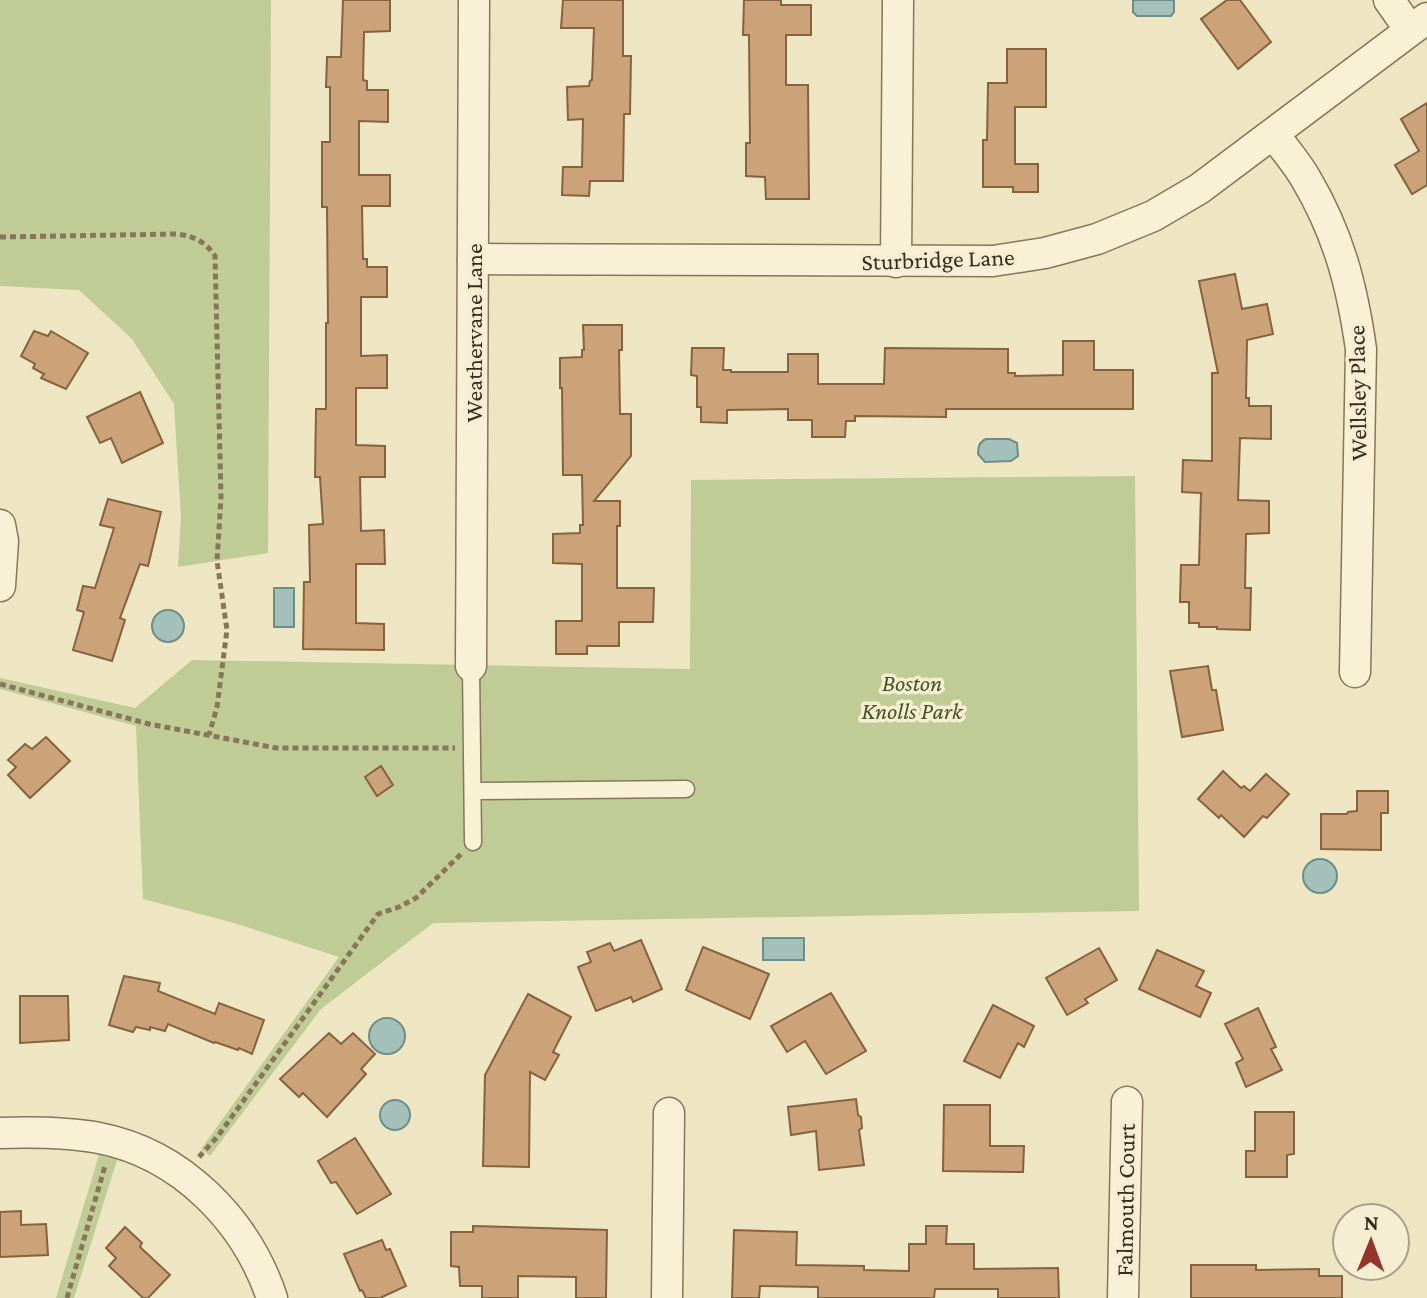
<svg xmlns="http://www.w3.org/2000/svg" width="1427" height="1298" font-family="'Crimson Pro',serif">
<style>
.green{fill:#c0cc96}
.water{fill:#a4c0bb;stroke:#6b8e89;stroke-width:2}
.building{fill:#cca378;stroke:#86623f;stroke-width:2}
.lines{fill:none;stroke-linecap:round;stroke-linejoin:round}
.lane-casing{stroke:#877659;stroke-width:19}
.street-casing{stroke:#877659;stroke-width:33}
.path{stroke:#877659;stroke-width:5;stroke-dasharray:6 4;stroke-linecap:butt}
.lane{stroke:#f8f1d5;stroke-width:16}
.street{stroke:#f8f1d5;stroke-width:30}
.labels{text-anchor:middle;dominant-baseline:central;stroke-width:7;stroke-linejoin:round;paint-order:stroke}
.street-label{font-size:24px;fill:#372c1d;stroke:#f5eed2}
.park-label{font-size:24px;font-style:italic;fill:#435424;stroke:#f5eed2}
</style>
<rect width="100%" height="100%" fill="#eee5c2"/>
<g class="green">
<path d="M0,0H271L268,553L178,567L181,517L174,404L132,339L79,290L0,286Z"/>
<path d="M1135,476L1139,911L433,923L321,1009L210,1156L201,1149L339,957L234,923L143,899L136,726L0,689V678L135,708L192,660L690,669L691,480Z"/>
<path d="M99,1155L117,1160L74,1298H56Z"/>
</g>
<g class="water">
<path d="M1133,0H1174V12L1171,16H1137L1133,12Z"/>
<path d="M986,439H1009L1017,443L1018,456L1011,461L985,462L978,454C978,447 979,442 986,439Z"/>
<rect x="274" y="588" width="20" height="39"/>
<circle cx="168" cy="626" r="16"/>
<circle cx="1320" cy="876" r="17"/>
<rect x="763" y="938" width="41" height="22"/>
<circle cx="387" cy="1036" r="18"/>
<circle cx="395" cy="1115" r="15"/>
</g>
<g class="building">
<path d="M343,0H390V31L364,32L363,80L367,81V90H388V122L359,121V175H390V206H362L363,259H367V267H387V297H361V356L387,355V388H356V445L385,446V477H360L361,531L384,530L385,564H356V623L384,624V650L303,649L304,582H310L309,525L323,524L320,477H315L316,409H326V323H328L327,207H322V142H330V87H326L327,57H341Z"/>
<path d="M563,0H623V56H631L630,114H624L623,181H590L589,196L562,195L563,167H582L583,119L568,120L567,87L589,86L590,81L592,80L594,28H561Z"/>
<path d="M744,0H781V5H811V35H786V85H808L809,199H766L765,177L746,176V143H750L749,35H743Z"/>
<path d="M1227,0H1240L1271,42L1238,69L1201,19Z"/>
<path d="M1007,49H1046V107H1015V164H1038V192H1013V187H983V140H987L988,83H1007Z"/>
<path d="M1427,103V185L1412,194L1395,165L1419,151L1401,119Z"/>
<path d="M1235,274L1242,309L1267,304L1273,334L1247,340L1246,398H1249V406H1271V439L1240,438L1238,500L1269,501V533L1246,534L1245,588H1251L1250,630L1217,629V627H1199V623H1189V602H1180L1181,565H1199L1201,493L1182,492L1183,460L1212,461V373H1218L1199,281Z"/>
<path d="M583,325H622V350H619L620,414H631V456L594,501H620V526H617V588H654L653,622H619V646H587V654H556V621H582V564L553,563V534L580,533V525H583L582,475H563L562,388H560V358L582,357V350H584Z"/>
<path d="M34,331L48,336L51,331L88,353L66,389L41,378L44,374L33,368L35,364L21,356Z"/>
<path d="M1063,341H1094V370H1133V409H946V417L855,416V421H846L845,437H812V420H788V409L727,410V423L701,422V407H697V376L691,375L692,348H724L723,370H731V372H788V354H818V384H884L885,348L1008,349V373H1015V376L1063,375Z"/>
<path d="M140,392L163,443L122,463L111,438L100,443L87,417Z"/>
<path d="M108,499L161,512L148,566L140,564L120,618L125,620L112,661L73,650L84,612L77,610L83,586L95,588L114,528L100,525Z"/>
<path d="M1208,666L1212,690H1216L1223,730L1182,737L1170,671Z"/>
<path d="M46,737L70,761L30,798L8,775L16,767L8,760L25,744L32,749Z"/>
<path d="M381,766L393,785L377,796L365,777Z"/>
<path d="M1223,771L1241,788L1244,786L1250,791L1266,774L1289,794L1267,818L1263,816L1244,837L1221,815L1219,818L1198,799Z"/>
<path d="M1357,791H1388V813H1381V850L1321,849V814H1347L1348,812L1357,811Z"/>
<path d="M641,940L662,989L633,1002L631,997L596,1011L578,967L591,962L587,952L610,943L614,951Z"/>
<path d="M703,947L769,974L750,1019L686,990Z"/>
<path d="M1099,948L1117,980L1085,999L1088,1003L1067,1015L1046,978Z"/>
<path d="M1157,950L1204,971L1196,986L1211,993L1200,1017L1139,989Z"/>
<path d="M124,976L160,983L158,991L215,1014L219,1003L264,1020L252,1054L239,1048L238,1050L215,1042L214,1043L168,1024L165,1031L150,1027V1030L136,1027L133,1032L109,1025Z"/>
<path d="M831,993L866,1051L826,1074L805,1041L787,1052L771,1026Z"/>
<path d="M528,994L571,1017L553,1052L559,1055L545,1080L530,1072L529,1167L483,1166L485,1075Z"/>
<path d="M20,996H68L69,1040L20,1043Z"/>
<path d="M993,1005L1034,1026L1024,1047L1018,1043L1000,1078L964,1061Z"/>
<path d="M1258,1008L1276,1047L1271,1049L1282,1070L1246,1087L1236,1063L1243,1059L1225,1024Z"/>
<path d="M329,1033L341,1044L353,1033L375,1054L361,1069L366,1074L327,1117L303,1093L299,1097L280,1079Z"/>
<path d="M856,1099L858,1115L861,1117L862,1128L859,1130L864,1165L819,1170L816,1131L791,1135L788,1107Z"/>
<path d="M944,1105H990V1146H1024L1023,1172L943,1171Z"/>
<path d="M1255,1112H1294V1154L1287,1155V1177H1246V1151H1255Z"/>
<path d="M355,1138L391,1194L357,1214L336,1182L331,1183L318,1161Z"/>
<path d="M21,1211V1225L46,1224L48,1255L0,1257V1212Z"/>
<path d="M473,1226L607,1230L606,1298H576V1277L518,1276V1298H482V1286H460L459,1267L451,1266V1232H473Z"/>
<path d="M926,1226H947L946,1244H974V1269L1058,1268L1059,1298H998V1289H935L934,1298H818V1287L760,1286L759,1298H732L734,1230L797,1232L796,1265L864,1266V1270L909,1271V1244H926Z"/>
<path d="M125,1227L142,1243L140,1247L170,1275L148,1298H143L109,1266L116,1258L106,1248Z"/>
<path d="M382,1240L386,1250L390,1249L406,1286L380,1298H366L362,1290L360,1291L344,1254Z"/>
<path d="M1191,1265H1256V1270L1319,1269V1276H1342V1298H1191Z"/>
</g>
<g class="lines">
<defs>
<g id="lane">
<path d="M471,666L473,842"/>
<path d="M473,791L686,789"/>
</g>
<g id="street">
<path d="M1389,0L1410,30"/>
<path d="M1274,134C1284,149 1297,163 1306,179C1339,235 1352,286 1361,349L1355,672"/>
<path d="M473,259L993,261L1045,253L1097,239L1153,216L1199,189L1427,18"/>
<path d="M896,262L898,0"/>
<path d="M0,525L3,541L0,586"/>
<path d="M471,666L474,0"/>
<path d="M0,1133C33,1132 66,1132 99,1138C181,1154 246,1220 272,1298"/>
<path d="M667,1298L669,1113"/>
<path d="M1123,1298L1127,1102"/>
</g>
</defs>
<use href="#lane" class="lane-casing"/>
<use href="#street" class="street-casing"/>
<g class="path">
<path d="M0,237L177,234C194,236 206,242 215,256L221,497L217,561L227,630L217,707L209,735"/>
<path d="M0,684L149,724L276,748H455"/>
<path d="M199,1157L218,1136L378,914L399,907L416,898L461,854"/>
<path d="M67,1298L105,1166"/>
</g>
<use href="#lane" class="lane"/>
<use href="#street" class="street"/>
</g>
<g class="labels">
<g class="street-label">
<text transform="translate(938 259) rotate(-2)">Sturbridge Lane</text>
<text transform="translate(473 333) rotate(-90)">Weathervane Lane</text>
<text transform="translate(1357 393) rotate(-91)">Wellsley Place</text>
<text transform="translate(1125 1200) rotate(-89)">Falmouth Court</text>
</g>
<g class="park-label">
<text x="912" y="682">Boston<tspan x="912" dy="28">Knolls Park</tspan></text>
</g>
</g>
<g transform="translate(1371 1242) rotate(1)"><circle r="38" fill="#f5eed2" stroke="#a9a08a" stroke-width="2"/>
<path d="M0-6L14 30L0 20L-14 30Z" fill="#96332a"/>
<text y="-12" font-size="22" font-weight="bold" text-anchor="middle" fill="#372c1d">N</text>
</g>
</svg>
